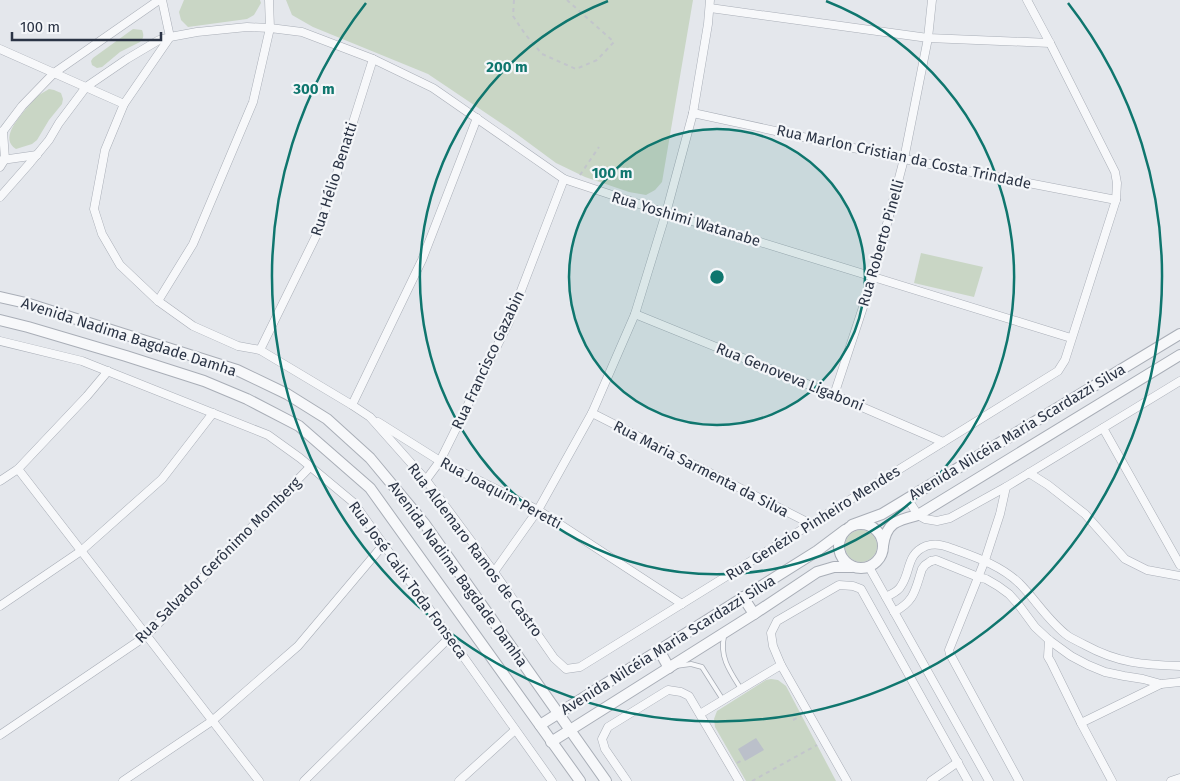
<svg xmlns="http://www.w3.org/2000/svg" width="1180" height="781" font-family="'Fira Sans',sans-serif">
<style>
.green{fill:#c9d6c5}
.building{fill:#bbc0ca}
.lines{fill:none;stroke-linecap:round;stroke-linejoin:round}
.service-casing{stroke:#a9aeb7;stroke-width:5.5}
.minor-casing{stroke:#a9aeb7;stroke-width:9}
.tertiary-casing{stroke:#a9aeb7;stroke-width:12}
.path{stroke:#c2c5cb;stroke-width:2;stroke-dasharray:4 4;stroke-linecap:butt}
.service{stroke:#f7f8fa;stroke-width:4}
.minor{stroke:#f7f8fa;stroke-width:8}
.tertiary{stroke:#f7f8fa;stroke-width:10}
.ring{fill:none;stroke:#0f766e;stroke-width:2.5}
.labels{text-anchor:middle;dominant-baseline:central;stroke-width:4.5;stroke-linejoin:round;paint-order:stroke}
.street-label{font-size:15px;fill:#2b3445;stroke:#f4f6f9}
.centre{fill:#0f766e;stroke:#f4f6f9;stroke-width:2.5}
.ring-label{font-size:15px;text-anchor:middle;font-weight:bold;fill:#0f766e;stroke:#f4f6f9;stroke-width:4.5;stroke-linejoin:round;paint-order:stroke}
</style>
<rect width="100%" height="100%" fill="#e4e7ec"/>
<g class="green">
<path d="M184,0H260L261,3L254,15L247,19L188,27L181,20L179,12Z"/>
<path d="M286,0H693L662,182L655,190L646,195L629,192L585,177L556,163L514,132L428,74L313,27L292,15Z"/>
<path d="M133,29L142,30C144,35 144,38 140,42L120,52L102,67L97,68L92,65L91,61L93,58Z"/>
<path d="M49,89L54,90L61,93L63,99L62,104L49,120L37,140L32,144L16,149C0,139 17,120 25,110C30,105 34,99 39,95C42,93 46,91 49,89Z"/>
<path d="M921,253L983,267L974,297L914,283Z"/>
<circle cx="861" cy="546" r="16"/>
<path d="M771,679L778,680L786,686L836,781H746L715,727L714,719L717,711L766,680Z"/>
</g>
<path class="building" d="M756,738L764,750L745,761L738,749Z"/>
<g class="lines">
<defs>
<g id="service">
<path d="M724,637C719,657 731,673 741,689"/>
<path d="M676,666L691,664L702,667L723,700"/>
</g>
<g id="minor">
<path d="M162,0L170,37L124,104L105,150L94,209L102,234L120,265L158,301L193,326L238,346L260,350L352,405L370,417L426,480L494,572L554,658L566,669L580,667L1058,371L1065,360L1116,200L1117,183L1115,172L1050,43L1027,0"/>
<path d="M710,8L928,38L1050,43"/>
<path d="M0,49L124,104"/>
<path d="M693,113L904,159L1116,200"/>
<path d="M0,135L22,106L54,73L159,0"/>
<path d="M2,160L37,155"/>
<path d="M0,167L5,159L3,131"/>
<path d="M0,197L30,163L49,140L59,123L86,87L127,59L159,40L170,37L197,32L247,27L270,28L269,0"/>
<path d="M158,301L193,244L253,102L270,28L302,32L373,59L433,88L564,179L666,213L1071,338"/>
<path d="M635,314L834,395L943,442"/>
<path d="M0,341L82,361L268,435L300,458L354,503L552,781"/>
<path d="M260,350L319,230L373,59"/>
<path d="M834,395L873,277L904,159L928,38L932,0"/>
<path d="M352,405L422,260L477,118"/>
<path d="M592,413L811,524"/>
<path d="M378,422L440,461L538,510L682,604"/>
<path d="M1103,428L1180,565"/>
<path d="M18,469L259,781"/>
<path d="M1029,473L1048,485L1085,514L1125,559L1147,570L1180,576"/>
<path d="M426,480L440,461L509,322L564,179"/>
<path d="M0,481L18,469L87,396L108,371"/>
<path d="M907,498L918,515L925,519L937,521L950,518L1006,487"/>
<path d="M931,561L936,560L978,577L986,579L998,586L1009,594L1018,604L1035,627L1049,640L1071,656L1088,665L1105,672L1124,676L1143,679L1161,684L1180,682"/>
<path d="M869,567L989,781"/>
<path d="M494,572L538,510L592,413L635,314L666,213L693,113L708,24L710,0"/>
<path d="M886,597C891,594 898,592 901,586C911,572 906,554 926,546C938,542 948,547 959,551C981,559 1002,567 1019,583C1036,600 1048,621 1068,636C1073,639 1079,642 1085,645C1118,663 1144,665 1180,666"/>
<path d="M0,606L81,551L162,479L213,413"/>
<path d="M894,612C915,601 915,590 922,569L925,565L931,561"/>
<path d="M1049,640L1048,657L1051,662L1081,723L1112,781"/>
<path d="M700,714L781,665"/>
<path d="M1081,723L1161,684"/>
<path d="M0,735L146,636L310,467"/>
<path d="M123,781L212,721L298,646L384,544"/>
<path d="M304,781L450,637"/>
<path d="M459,781L515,730"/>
<path d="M627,781L605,749L602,739L608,727L668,690L681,692L689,696L739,781"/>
<path d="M847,781L781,665L773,646L771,633L777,621L839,585L853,586L861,589L968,781"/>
<path d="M931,781L958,762"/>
<path d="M1019,781L950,654L949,650L985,560L1000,514L1006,487L1180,381"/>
<path d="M1171,781L1180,778"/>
</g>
<g id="tertiary">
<path d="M0,297L26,303L237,370L287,394L327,419L370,458L424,523L606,781"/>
<path d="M0,320L28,327L126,356L204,381L247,399L299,426L370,488L580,781"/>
<circle cx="861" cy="546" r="22"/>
<path d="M852,525L882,514L1180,334"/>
<path d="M883,546C886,522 898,520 918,515L1180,355"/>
<path d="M743,597L754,614"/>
<path d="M659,650L669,668"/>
<path d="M540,725L817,551L845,530"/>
<path d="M551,742L754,614L817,572L834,567H852"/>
</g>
</defs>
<use href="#service" class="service-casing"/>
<use href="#minor" class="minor-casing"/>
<use href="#tertiary" class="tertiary-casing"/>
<g class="path">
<path d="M514,0L513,16L525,34L542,54L576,69L597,60L614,42L567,0"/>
<path d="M580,175L599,147"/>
<path d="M793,720L801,716"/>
<path d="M737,763L744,759"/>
<path d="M752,781L817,745"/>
</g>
<use href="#service" class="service"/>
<use href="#minor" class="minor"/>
<use href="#tertiary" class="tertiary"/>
</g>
<circle cx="717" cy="277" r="148" fill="#0f766e" fill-opacity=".12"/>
<g class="ring">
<circle cx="717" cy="277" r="148"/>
<path d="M826 1A297 297 0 1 1 608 1"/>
<path d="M1068 3A445 445 0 1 1 366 3"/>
</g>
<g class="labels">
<g class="street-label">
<text transform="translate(904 157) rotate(12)">Rua Marlon Cristian da Costa Trindade</text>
<text transform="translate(334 179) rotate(-72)">Rua Hélio Benatti</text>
<text transform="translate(686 219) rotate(17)">Rua Yoshimi Watanabe</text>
<text transform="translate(881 243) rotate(-74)">Rua Roberto Pinelli</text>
<text transform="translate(129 337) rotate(18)">Avenida Nadima Bagdade Damha</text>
<text transform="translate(488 360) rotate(-65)">Rua Francisco Gazabin</text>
<text transform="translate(790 377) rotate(22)">Rua Genoveva Ligaboni</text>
<text transform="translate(1017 432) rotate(-31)">Avenida Nilcéia Maria Scardazzi Silva</text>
<text transform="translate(701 469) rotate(27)">Rua Maria Sarmenta da Silva</text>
<text transform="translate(501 493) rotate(28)">Rua Joaquim Peretti</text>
<text transform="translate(813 523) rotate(-32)">Rua Genézio Pinheiro Mendes</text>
<text transform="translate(475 550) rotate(53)">Rua Aldemaro Ramos de Castro</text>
<text transform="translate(218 560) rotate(-45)">Rua Salvador Gerônimo Momberg</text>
<text transform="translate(458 574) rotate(54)">Avenida Nadima Bagdade Damha</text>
<text transform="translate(408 580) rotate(54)">Rua José Calix Toda Fonseca</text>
<text transform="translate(668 645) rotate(-32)">Avenida Nilcéia Maria Scardazzi Silva</text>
</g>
</g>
<circle cx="717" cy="277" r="8" class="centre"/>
<g class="ring-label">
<text x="507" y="72">200 m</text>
<text x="314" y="94">300 m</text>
<text x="612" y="178">100 m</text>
</g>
<path d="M12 32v8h149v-8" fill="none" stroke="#2b3445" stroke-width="2.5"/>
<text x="20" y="32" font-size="15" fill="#2b3445" stroke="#f4f6f9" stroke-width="4" paint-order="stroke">100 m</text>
</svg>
